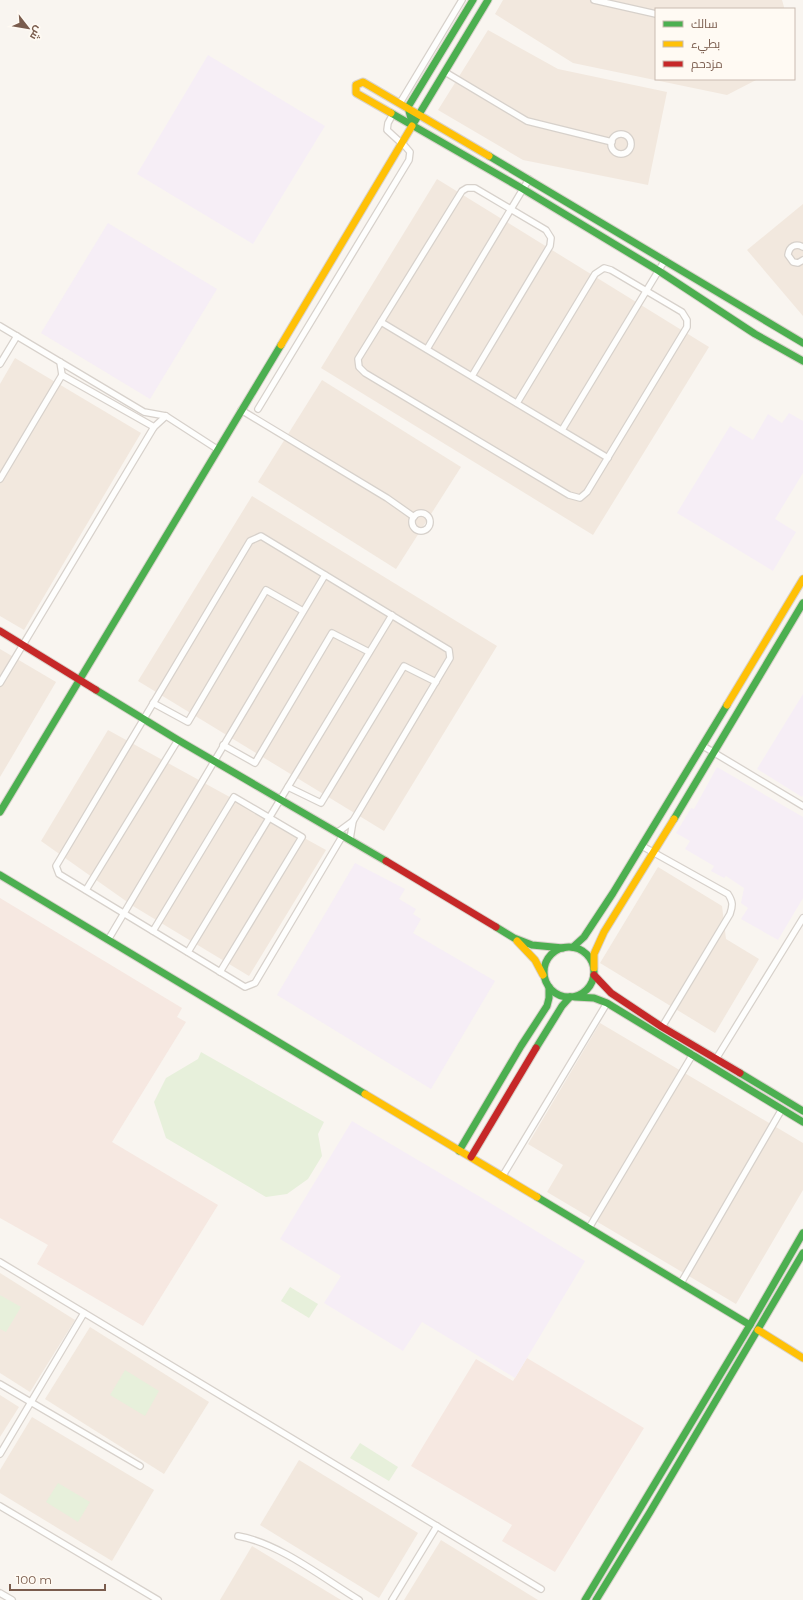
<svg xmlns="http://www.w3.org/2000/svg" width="803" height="1600" font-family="Montserrat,Cairo,sans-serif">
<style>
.residential{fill:#f2e8de}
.commercial{fill:#f6e8e1}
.education{fill:#f6eef6}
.green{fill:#e7f0db}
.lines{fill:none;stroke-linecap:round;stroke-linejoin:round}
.street-casing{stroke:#d7d1cb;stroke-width:8}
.fast-casing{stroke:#d9d2cb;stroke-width:9}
.slow-casing{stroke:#d9d2cb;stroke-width:9}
.jam-casing{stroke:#d9d2cb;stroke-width:9}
.street{stroke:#fefefd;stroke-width:5.5}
.fast{stroke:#4caf50;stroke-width:7}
.slow{stroke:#ffc107;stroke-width:7}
.jam{stroke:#c62828;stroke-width:7}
</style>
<rect width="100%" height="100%" fill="#f9f5f0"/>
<g class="residential">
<path d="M503,0H782L784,7V9H656V79H758L727,95L573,63L495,14Z"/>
<path d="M488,30L558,69L667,92L648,185L523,160L438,110Z"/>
<path d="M437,179L709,347L593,535L321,368Z"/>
<path d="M803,204V316L747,250Z"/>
<path d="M15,358L141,433L24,630L0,616V384Z"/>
<path d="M322,380L461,467L396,569L258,482Z"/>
<path d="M252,496L497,646L384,831L138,681Z"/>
<path d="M0,649L56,682L0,777Z"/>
<path d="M108,730L326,850L249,976L133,906L41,841Z"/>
<path d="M658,867L722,906L726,939L759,959L715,1033L600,963Z"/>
<path d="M600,1023L803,1143V1190L736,1304L547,1192L563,1165L528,1144Z"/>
<path d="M0,1273L75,1320L30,1392L0,1373Z"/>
<path d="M90,1327L209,1402L164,1474L45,1399Z"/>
<path d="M0,1395L19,1407L0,1437Z"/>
<path d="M32,1417L154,1490L112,1561L0,1493V1470Z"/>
<path d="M299,1460L418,1533L379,1598L260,1525Z"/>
<path d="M441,1540L538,1600H404Z"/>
<path d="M252,1546L341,1600H220Z"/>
</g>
<g class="commercial">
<path d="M0,898L182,1008L177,1017L186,1022L112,1142L218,1205L143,1326L37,1264L48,1245L0,1218Z"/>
<path d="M527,1358L644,1428L555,1572L502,1541L512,1525L411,1466L476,1359L513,1381Z"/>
</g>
<g class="education">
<path d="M208,55L325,126L253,244L137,174Z"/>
<path d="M108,223L217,289L150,399L41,333Z"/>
<path d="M789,413L803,421V473L775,519L796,532L773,571L677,513L730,426L753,440L768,414L782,423Z"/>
<path d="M803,694V795L802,797L757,769Z"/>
<path d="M717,767L803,817V898L778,940L741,919L748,908L741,903L744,888L726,876L724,878L711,871L714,866L685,849L690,841L676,833L691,808L694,809Z"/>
<path d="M355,863L405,889L399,899L416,909L413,914L421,919L413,933L495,981L431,1089L277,995Z"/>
<path d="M352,1121L487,1201L585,1261L515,1378L422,1322L403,1351L324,1303L341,1276L280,1239Z"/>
</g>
<g class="green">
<path d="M201,1052L324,1122L318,1134L322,1156L308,1179L287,1194L266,1197L166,1138L154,1102L166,1078L198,1059Z"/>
<path d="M290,1287L318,1304L309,1318L281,1301Z"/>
<path d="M0,1295L21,1307L6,1332L0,1329Z"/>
<path d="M125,1370L159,1391L145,1416L110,1395Z"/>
<path d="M360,1443L398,1467L389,1481L350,1458Z"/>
<path d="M58,1483L90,1502L78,1522L46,1502Z"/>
</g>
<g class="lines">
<defs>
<g id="street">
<path d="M594,0L656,14"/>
<path d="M445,72L527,121L612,142"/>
<path d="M400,103L462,0"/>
<path d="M393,114L388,123L387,130L399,141"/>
<circle cx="621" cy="144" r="10"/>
<path d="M803,247C796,243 789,246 788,255L793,262L798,263L803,260"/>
<path d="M381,322L608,458"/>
<path d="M0,326L144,412L166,416L217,449"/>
<path d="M427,349L529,179"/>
<path d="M60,362L62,375"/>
<path d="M0,364L17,336"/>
<path d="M472,376L550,246L551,238L546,230L475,188H467L462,191L358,359L359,367L365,373L569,495L580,498L587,492L687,327V320L682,312L611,270L604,268L595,274L517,403"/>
<path d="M258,409L409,160L410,152L404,145"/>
<path d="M241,410L387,498L414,517"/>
<path d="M562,430L665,260"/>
<path d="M0,479L62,375L154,427"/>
<circle cx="421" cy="522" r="9"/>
<path d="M0,683L154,427L166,416"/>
<path d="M153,703L188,722L266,590L303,611"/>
<path d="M223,745L255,763L332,633L369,652"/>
<path d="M703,746L803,806"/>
<path d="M288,787L321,803L404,666L436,682"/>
<path d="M338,832L353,821"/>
<path d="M343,835L255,983L245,987L59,874L56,866L250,541L261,536L449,650L450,658L353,821L350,839"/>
<path d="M642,846L728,894C733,902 733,905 730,914L662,1027"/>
<path d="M86,890L178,740"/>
<path d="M153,931L234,797L302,837L220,972"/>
<path d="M108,940L325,575"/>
<path d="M188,952L392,615"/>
<path d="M716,1059L803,918"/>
<path d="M502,1177L607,1003"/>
<path d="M589,1228L693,1054"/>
<path d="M0,1262L541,1589"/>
<path d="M681,1283L782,1109"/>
<path d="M0,1384L140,1466"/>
<path d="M0,1454L84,1313"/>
<path d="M0,1506L158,1600"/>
<path d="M238,1536C279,1543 323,1578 359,1600"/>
<path d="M0,1593L12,1600"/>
<path d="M392,1600L437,1526"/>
</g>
<g id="fast">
<path d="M391,113L523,189L659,271L755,334L803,361"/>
<path d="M412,126L488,0"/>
<path d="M413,126L408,107L473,0"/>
<path d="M489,156L803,343"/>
<path d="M96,690L178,740L386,861"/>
<path d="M0,812L281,345"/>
<path d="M674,819L803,603"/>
<path d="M0,875L365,1094"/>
<path d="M496,927L514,938L532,945L563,948"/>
<circle cx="569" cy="972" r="25"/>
<path d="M573,947L584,937L613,893L727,705"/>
<path d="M575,997L594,998L607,1003L803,1122"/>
<path d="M536,1048L562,1006L570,997"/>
<path d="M740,1073L803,1111"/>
<path d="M459,1151L521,1046L547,1006L549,998V987"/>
<path d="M537,1197L750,1325"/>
<path d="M585,1600L750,1325L803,1233"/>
<path d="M596,1600L650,1512L803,1253"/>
</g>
<g id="slow">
<path d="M391,113L356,93V85L363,82L489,156"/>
<path d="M281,345L412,126"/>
<path d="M727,705L803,579"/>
<path d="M517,941L535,960L543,975"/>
<path d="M594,968V954L604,932L674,819"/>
<path d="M365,1094L537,1197"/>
<path d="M758,1330L803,1358"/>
</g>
<g id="jam">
<path d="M0,631L96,690"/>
<path d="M386,861L496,927"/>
<path d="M594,975L611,993L662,1027L740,1073"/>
<path d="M471,1157L536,1048"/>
</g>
</defs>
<use href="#street" class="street-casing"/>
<use href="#fast" class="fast-casing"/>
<use href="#slow" class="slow-casing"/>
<use href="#jam" class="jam-casing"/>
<use href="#street" class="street"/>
<use href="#fast" class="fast"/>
<use href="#slow" class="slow"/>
<use href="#jam" class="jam"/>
</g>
<rect x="655" y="8" width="140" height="72" fill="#fffaf3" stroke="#cabbb1"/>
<rect x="663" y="21" width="20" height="6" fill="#4caf50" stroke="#cabbb1"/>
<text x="691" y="28" font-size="12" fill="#7a5c4d">سالك</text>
<rect x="663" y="41" width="20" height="6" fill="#ffc107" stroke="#cabbb1"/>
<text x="691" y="48" font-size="12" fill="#7a5c4d">بطيء</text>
<rect x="663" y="61" width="20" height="6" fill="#c62828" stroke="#cabbb1"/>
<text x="691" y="68" font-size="12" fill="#7a5c4d">مزدحم</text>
<g transform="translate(28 28) rotate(121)" stroke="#fffaf3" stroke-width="3" paint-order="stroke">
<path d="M0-3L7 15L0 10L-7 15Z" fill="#7a5c4d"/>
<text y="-6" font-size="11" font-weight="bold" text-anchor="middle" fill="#7a5c4d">ش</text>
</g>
<path d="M10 1584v6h95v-6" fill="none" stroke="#7a5c4d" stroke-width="2"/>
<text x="16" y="1584" font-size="12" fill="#7a5c4d" stroke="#fffaf3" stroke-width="3" paint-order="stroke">100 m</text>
</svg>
